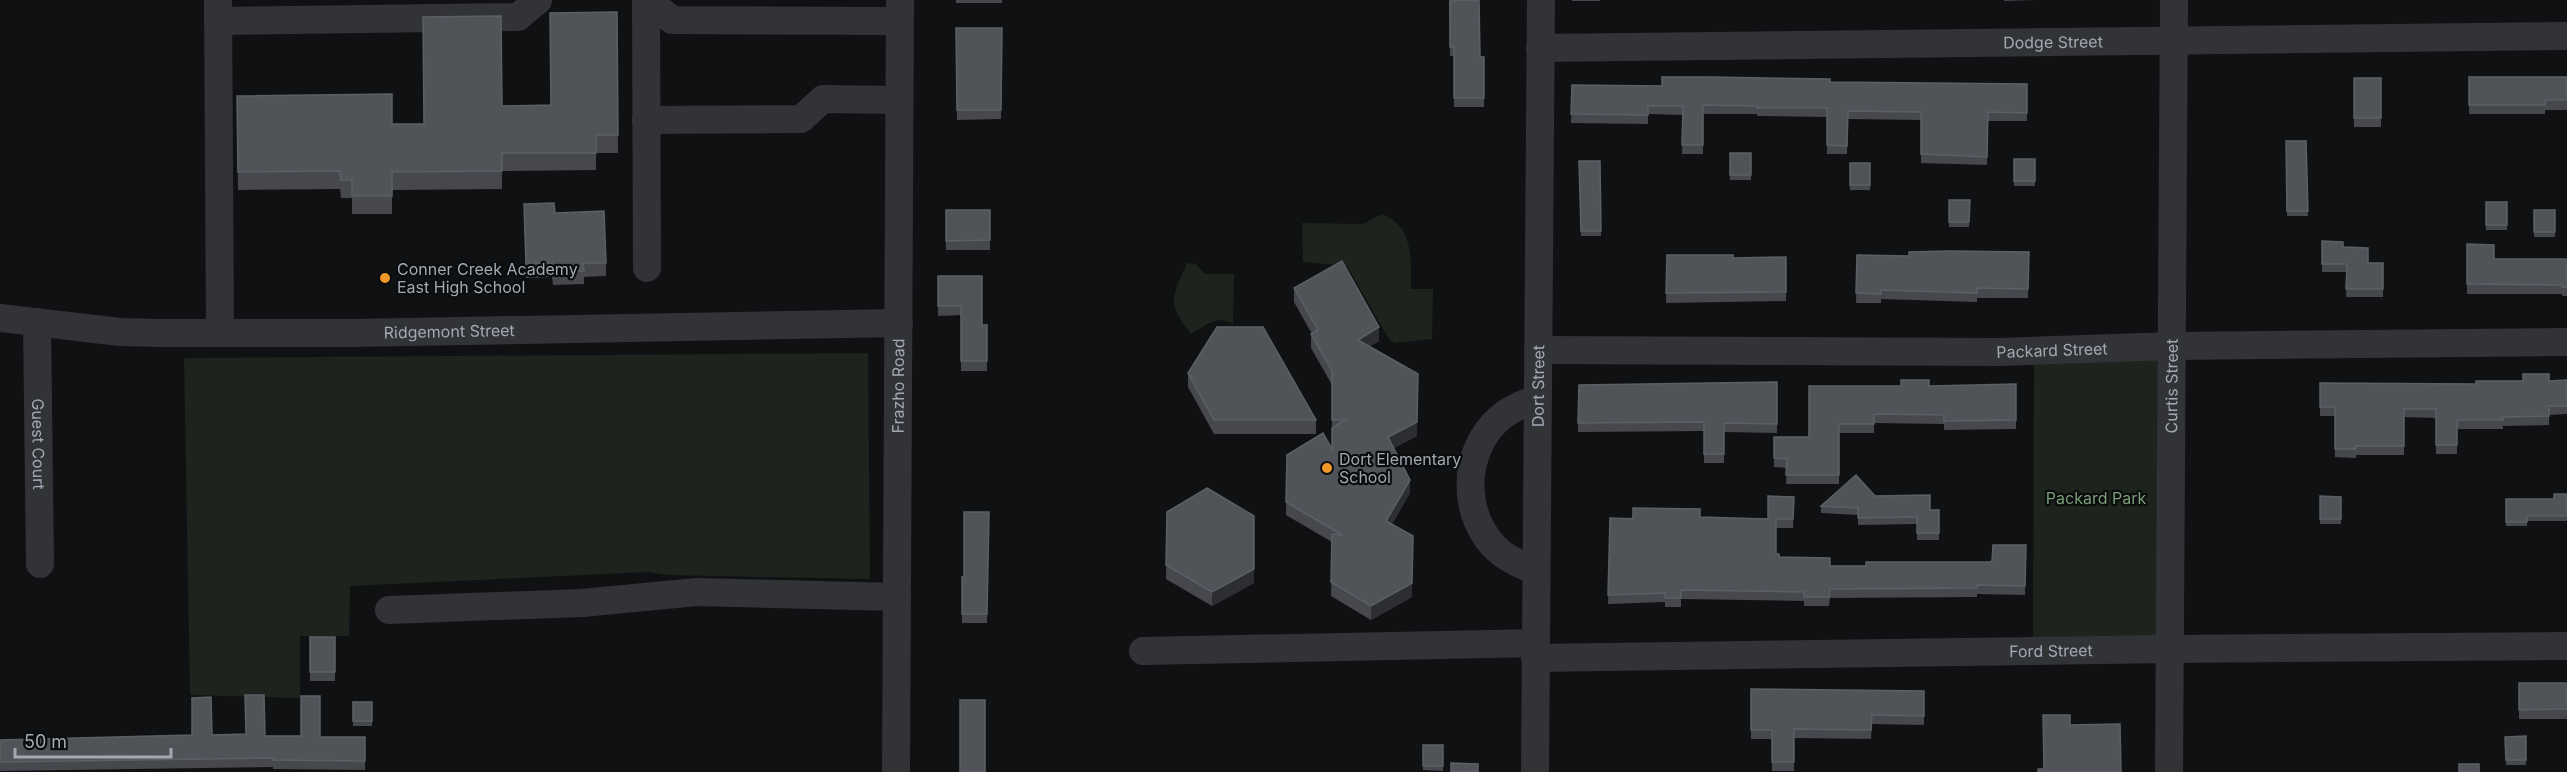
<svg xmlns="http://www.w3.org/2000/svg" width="2567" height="772" font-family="Inter,sans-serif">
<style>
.green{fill:#1d241d}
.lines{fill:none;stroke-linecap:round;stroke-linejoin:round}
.minor{stroke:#313337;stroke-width:28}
.wall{fill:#46484d}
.shaded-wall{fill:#2c2e31}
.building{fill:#505358;stroke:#5c6066;stroke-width:1.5}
.poi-dot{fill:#f19829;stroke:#0b0c0d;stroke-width:2}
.labels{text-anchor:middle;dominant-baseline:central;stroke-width:4.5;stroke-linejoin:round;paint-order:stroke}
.street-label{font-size:16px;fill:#a1a9b3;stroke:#0b0c0d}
.poi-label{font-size:16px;fill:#a1a9b3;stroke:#0b0c0d;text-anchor:start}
.park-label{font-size:16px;fill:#7a9e78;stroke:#0b0c0d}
</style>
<rect width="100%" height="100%" fill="#101112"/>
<g class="green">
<path d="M1382,214C1414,226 1411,260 1411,289H1433L1432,339L1395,343L1389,339L1347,266L1303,262L1302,223L1363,224Z"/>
<path d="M1187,263L1196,264L1205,274H1234L1233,324C1218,314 1205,326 1191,334C1166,302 1172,298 1187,263Z"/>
<path d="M868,353L870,579L667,575L648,572L350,586L349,636H300V698L190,695L184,358Z"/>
<path d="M2034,359H2158V638H2033Z"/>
</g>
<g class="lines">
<g class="minor">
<path d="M218,0L220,333"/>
<path d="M646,0L647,268"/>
<path d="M648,0L672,20L899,21"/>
<path d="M218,21L518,17L538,0"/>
<path id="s1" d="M1540,48L2567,36"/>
<path d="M646,120L801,119L823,99L899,100"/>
<path id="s2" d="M0,318L120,332L161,333H353L899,323"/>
<path id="s3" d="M37,322L40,564"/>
<path id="s4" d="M1538,350L1999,352L2173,346L2567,342"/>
<path d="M1536,571C1523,566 1511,561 1500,552C1460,518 1461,450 1501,417C1512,408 1524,403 1538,399"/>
<path d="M389,610L582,603L697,592L897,597"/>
<path d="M1143,651L1536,643"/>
<path id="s5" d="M1535,658L2169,649L2567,646"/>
<path id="s6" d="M896,772L900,0"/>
<path id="s7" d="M1535,772L1541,0"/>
<path id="s8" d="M2169,772L2174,0"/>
</g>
</g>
<g class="wall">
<rect x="956" y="0" width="46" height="3"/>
<path d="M1449,0L1480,57H1484V107H1454V56H1450Z"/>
<rect x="1572" y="0" width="28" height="1"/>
<path d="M2004,0H2034L2004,1Z"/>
<path d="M617,12L618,153H596V170L502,171V189L392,190V214H352V198H341L340,189L238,190L237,96L392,124H424L502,106L551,105Z"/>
<path d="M956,28H1002L1001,119L957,120Z"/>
<path d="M2469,77H2567V110H2545V114H2469Z"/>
<rect x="2354" y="78" width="27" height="49"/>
<path d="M1830,82L2027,84V121H1988L1987,165L1921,163V120L1848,119L1847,154H1827V117L1757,116V114H1703V154H1682L1683,115L1648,114V124L1571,123L1572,85L1662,86Z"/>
<path d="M2286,141H2306L2308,216H2287Z"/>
<rect x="1730" y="153" width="21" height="27"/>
<rect x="2014" y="159" width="21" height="27"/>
<path d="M1579,161H1600L1601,236H1581Z"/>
<rect x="1850" y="163" width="20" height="27"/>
<path d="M1949,200H1970L1969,227H1949Z"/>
<rect x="2486" y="202" width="21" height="28"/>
<path d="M524,204L555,213L606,263V276L584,277V284L553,285L552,277L526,278Z"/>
<rect x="946" y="210" width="44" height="40"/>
<rect x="2534" y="210" width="21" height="27"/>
<path d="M2322,241L2343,247L2368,263H2383V297H2346L2347,272H2322Z"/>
<path d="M2467,244L2494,259H2567V296H2562V294H2467Z"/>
<path d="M2029,252L2028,298H1977V302L1881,299V303H1856L1857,255L1909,256Z"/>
<path d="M1667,255L1733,258L1786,257V301L1666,303Z"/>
<path d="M938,276L982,325H987V371H961V315L938,316Z"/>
<path d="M1294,288L1379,341L1370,346L1417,436L1394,448L1410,493L1392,524L1412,597L1371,620L1331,596L1332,542L1286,515L1287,455L1332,449V385L1311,348V334H1312L1294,302Z"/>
<path d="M1188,373L1316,420V434H1214L1188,387Z"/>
<path d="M2567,380V414L2549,415V425L2503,426V429H2457V454H2436V418L2404,417V455H2356V458L2335,457V416H2320V383L2476,384Z"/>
<path d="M1777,382V433L1724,432V463H1704V431L1578,432L1579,385Z"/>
<path d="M2016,384V429L1944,430V424L1874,423V433H1839V484H1786L1787,468L1774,467V437H1809L1929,386Z"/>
<path d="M2567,494V521H2527V526H2506V499H2554Z"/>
<path d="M1875,496L1930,510H1939V540H1917V524L1858,525V515L1821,513V506Z"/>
<path d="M2320,496L2341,497V524H2320Z"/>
<path d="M1794,497L1793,528H1776V554L1779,557L1830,566H1866L1990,562L2026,545L2025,595L1977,594V597L1830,598L1829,606H1804V601L1681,599V607H1665V602L1608,604L1610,518L1700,517L1768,519Z"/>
<path d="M989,512L987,623H962V577H964Z"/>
<path d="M1167,512L1254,583L1212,606L1166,579Z"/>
<rect x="310" y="637" width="25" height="44"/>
<rect x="2519" y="683" width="48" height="36"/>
<path d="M1751,689L1924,691V725L1872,724L1871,739L1794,738V771H1772V739H1751Z"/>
<rect x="353" y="702" width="19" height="24"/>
<path d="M192,735L320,737H365V770L273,769V767L0,771V740Z"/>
<path d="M2526,736V765H2506L2505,737Z"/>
<path d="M1423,745H1443V771L1423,770Z"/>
</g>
<g class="shaded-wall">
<path d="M1379,327V341L1358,353V340Z"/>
<path d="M1418,374L1417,436L1388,451V437Z"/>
<path d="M1410,480V493L1386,534V521Z"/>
<path d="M1254,516V583L1212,606V592Z"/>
<path d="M1413,536L1412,597L1371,620V606Z"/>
</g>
<g class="building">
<path d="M1450,0H1479L1480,57H1484V98H1454V47H1450Z"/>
<path d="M617,12L618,135H596V153H502V171L392,172V196H352V180H341L340,171L238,172L237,96L392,94V124H424L423,17L501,16L502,106L551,105L550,13Z"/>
<path d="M956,28H1002L1001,110H957Z"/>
<path d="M1662,77H1710L1830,79V82L2027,84V113L1988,112L1987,157L1921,154V112L1848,111L1847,146L1827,145V108H1757V106L1703,105V145H1682L1683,106H1648V115L1571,114L1572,85L1662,86Z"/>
<path d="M2469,77H2567V100H2545V105H2469Z"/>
<rect x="2354" y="78" width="27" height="40"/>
<path d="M2286,141H2306L2308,211H2287Z"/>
<rect x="1730" y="153" width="21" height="22"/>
<rect x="2014" y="159" width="21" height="22"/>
<path d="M1579,161H1600L1601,231H1581Z"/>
<rect x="1850" y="163" width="20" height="22"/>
<path d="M1949,200H1970L1969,222H1949Z"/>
<rect x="2486" y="202" width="21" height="23"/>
<path d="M554,203L555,213L604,211L606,263H583L584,271L553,272L552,263L526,264L524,204Z"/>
<path d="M946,210H990V240L946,241Z"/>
<rect x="2534" y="210" width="21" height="22"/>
<path d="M2322,241L2343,242V247L2368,248V263H2383V289H2346L2347,264H2322Z"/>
<path d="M2467,244L2494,245V259H2567V287H2562V285L2467,284Z"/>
<path d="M1949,251L2029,252L2028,289L1977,288V293L1881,290V294L1856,293L1857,255L1909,256V252Z"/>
<path d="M1667,255H1733V258L1786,257V292L1666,293Z"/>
<path d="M1342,261L1379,327L1358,340L1418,374L1417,422L1388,437L1410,480L1386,521L1413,536L1412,583L1371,606L1331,582L1332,534L1342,535L1286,502L1287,455L1323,433L1332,449V428L1345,420H1332V371L1311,334L1318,330L1294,288Z"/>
<path d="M938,276H982V325H987V361H961V306H938Z"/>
<path d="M1217,327H1263L1316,420H1214L1188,373Z"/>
<path d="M2523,374H2549V381L2567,380V406H2549V416L2503,417V420H2457V445H2436V409H2404V446H2356V449H2335V407H2320V383L2476,384V381H2523Z"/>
<path d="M1901,380H1929V386L2016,384V420L1944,421V415L1874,414V424H1839V475H1786L1787,459L1774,458V437H1809V386H1901Z"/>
<path d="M1777,382V424L1724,423V454H1704V422L1578,423L1579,385Z"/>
<path d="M1856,475L1875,496L1930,495V510H1939V533H1917V517L1858,518V508L1821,506Z"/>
<path d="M1207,488L1254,516V569L1212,592L1166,565L1167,512Z"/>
<path d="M2554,494H2567V516H2527V522H2506V499H2554Z"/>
<path d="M1768,496L1794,497L1793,519H1776V554H1779V557L1830,558V566H1866V562H1990L1992,561L1993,545H2026L2025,586L1977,585V588L1830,589L1829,597H1804V592L1681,590V598H1665V593L1608,595L1610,518L1633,519V508L1700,509V517L1768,519Z"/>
<path d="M2320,496L2341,497V519H2320Z"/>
<path d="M964,512H989L987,614H962V577H964Z"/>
<rect x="310" y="637" width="25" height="35"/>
<path d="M2519,683H2567V709L2519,710Z"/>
<path d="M1751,689L1924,691V716L1872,715L1871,730L1794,729V762H1772V730H1751Z"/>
<path d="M245,695H264L265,736H301V696H320V737H365V761L273,760V758L0,762V740L192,735V698L211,697L212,735L246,734Z"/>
<rect x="960" y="700" width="25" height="72"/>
<rect x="353" y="702" width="19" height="19"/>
<path d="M2043,715H2070V725L2120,724L2121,772H2038V769H2044Z"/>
<path d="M2526,736V760H2506L2505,737Z"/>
<rect x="1423" y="745" width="20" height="21"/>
<path d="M1451,763L1478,764V772H1451Z"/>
<rect x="2459" y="764" width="20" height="8"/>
</g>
<g class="poi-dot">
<circle cx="385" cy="278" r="6"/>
<circle cx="1327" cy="468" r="6"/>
</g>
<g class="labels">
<g class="street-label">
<text stroke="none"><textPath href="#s1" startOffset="513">Dodge Street</textPath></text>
<text stroke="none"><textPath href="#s2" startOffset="450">Ridgemont Street</textPath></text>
<text stroke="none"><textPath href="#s4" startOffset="514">Packard Street</textPath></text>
<text stroke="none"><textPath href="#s6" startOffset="386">Frazho Road</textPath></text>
<text stroke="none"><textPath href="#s7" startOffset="386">Dort Street</textPath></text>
<text stroke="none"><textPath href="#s8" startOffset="386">Curtis Street</textPath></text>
<text stroke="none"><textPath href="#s3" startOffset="122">Guest Court</textPath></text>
<text stroke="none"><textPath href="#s5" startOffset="516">Ford Street</textPath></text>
</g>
<g class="poi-label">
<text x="397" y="269">Conner Creek Academy<tspan x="397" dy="18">East High School</tspan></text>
<text x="1339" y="459">Dort Elementary<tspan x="1339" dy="18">School</tspan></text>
</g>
<g class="park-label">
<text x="2096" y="498">Packard Park</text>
</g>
</g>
<path d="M15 748v9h156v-9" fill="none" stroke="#a1a9b3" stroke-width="3"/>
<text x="24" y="748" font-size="18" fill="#a1a9b3" stroke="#0b0c0d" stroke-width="4.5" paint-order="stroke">50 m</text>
</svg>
